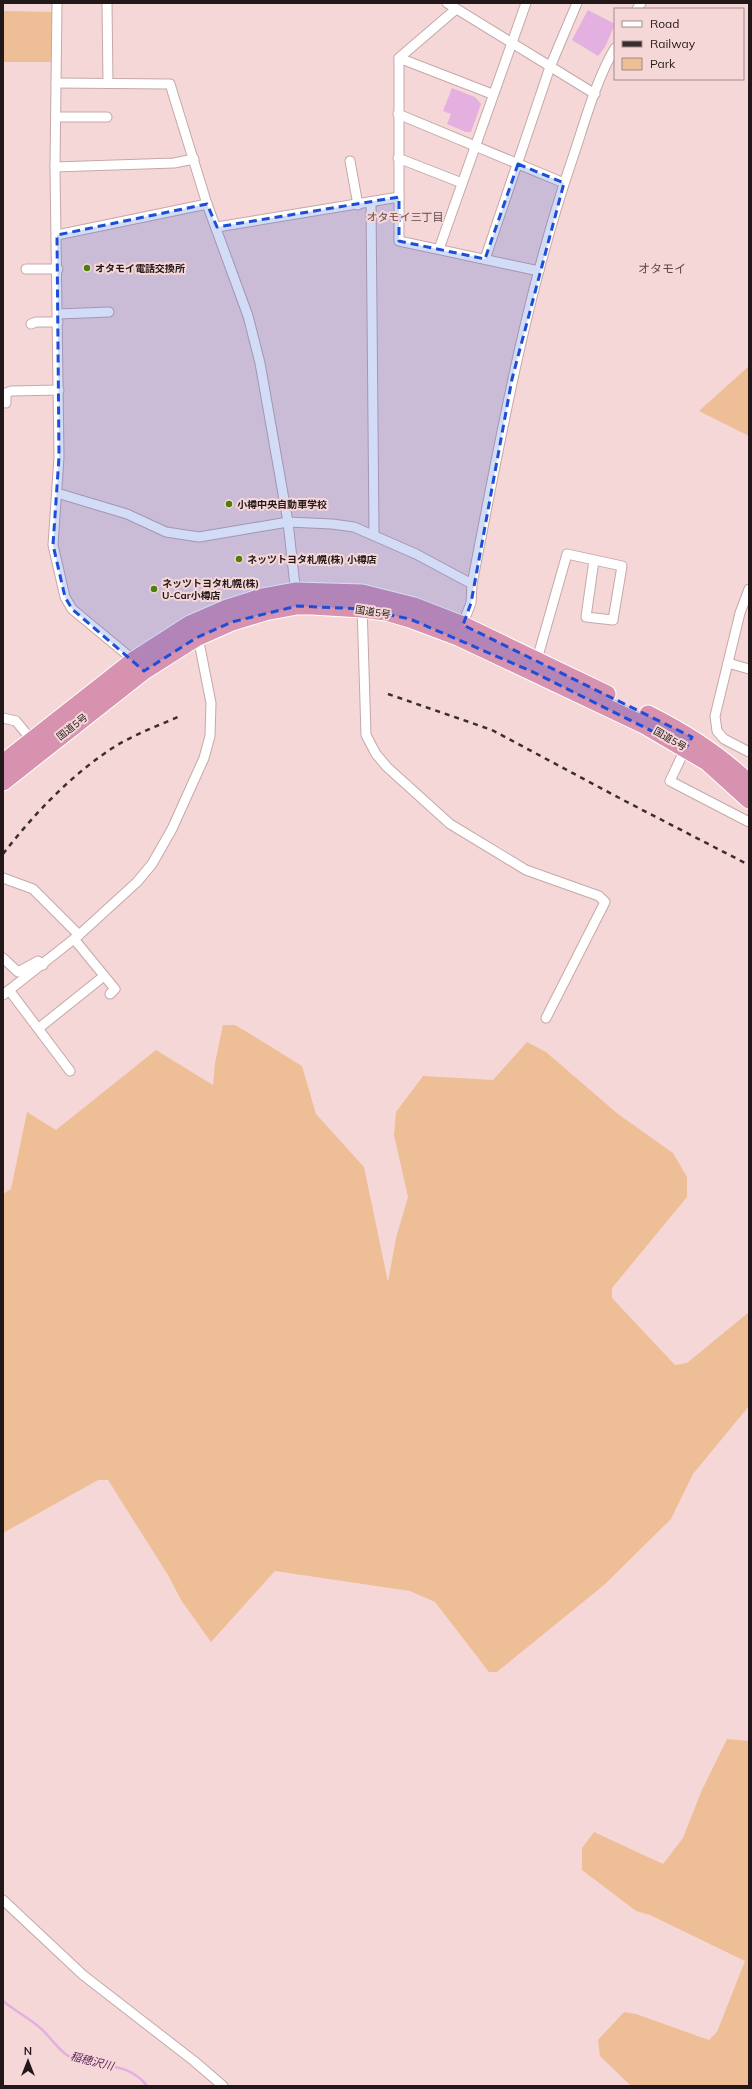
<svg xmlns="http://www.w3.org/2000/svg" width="752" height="2089" font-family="Mulish,'Noto Sans JP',sans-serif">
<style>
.green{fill:#eebe96}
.water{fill:#e3b0df}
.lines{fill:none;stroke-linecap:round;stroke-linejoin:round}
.stream{stroke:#e3b0df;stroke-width:2.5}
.street-casing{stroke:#c5a8a9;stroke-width:11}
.highway-casing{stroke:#fff;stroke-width:19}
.street{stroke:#fff;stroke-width:9}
.highway{stroke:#d792af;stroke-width:17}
.rail{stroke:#3b2e2f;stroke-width:2.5;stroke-dasharray:5 5;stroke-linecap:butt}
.marked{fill:#1d4ed8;fill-opacity:0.2;stroke:#1d4ed8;stroke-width:3;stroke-dasharray:8 5;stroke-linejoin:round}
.poi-dot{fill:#4f7e0b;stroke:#f6d7d8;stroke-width:1.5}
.labels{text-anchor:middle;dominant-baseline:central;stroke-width:4;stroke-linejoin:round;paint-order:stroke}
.poi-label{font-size:10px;font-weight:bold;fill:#231819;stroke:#f6d7d8;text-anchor:start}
.street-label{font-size:10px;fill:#231819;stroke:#f6d7d8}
.neighbourhood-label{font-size:11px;fill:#62494a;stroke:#f6d7d8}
.water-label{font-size:11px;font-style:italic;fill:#5a1f58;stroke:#f6d7d8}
.quarter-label{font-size:12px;fill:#62494a;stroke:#f6d7d8}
</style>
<rect width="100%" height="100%" fill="#f6d7d8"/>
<g class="green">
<path d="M3,11L52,12L53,62H3Z"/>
<path d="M749,366V436L699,411Z"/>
<path d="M223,1025H235L247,1032L302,1066L316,1114L364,1167L388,1282L396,1238L408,1197L394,1135L396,1112L423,1076L493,1080L527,1042L546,1052L618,1114L673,1153L687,1177V1197L612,1288V1298L675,1365L687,1363L749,1312V1406L693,1474L671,1519L604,1585L497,1672H489L435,1602L410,1591L275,1571L211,1642L181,1600L168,1575L108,1480H98L3,1533V1194L11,1189L27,1112L56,1130L156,1050L213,1085L215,1063Z"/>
<path d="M727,1739L749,1741V2086H631L600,2056L598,2040L624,2012L636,2014L709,2040L717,2032L745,1961L650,1915L636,1911L582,1870V1848L594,1832L663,1864L683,1838L701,1792Z"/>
</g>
<g class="water">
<path d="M588,10L615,24L605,47L598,56L572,40Z"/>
<path d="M452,88L475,97L481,104L471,132H466L447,124L451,114L443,111Z"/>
</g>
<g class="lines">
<path class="stream" d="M3,2001C14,2010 27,2017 38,2026C53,2038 60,2056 80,2061C104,2066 131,2064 147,2086"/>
<defs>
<g id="street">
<path d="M57,3L55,167L59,457L53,545L65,597L72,609L136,662"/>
<path d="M107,3L108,83"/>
<path d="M447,3L595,94"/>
<path d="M456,9L399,58V241L539,271"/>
<path d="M637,9L641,3"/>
<path d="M399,58L492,94"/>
<path d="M56,83L170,84L207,204L248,316L260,363L288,522L296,595"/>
<path d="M398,114L564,183"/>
<path d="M56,117H107"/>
<path d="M398,158L462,183"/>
<path d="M350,161L358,205"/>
<path d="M55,167L174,163L194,159"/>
<path d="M371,202L374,534"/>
<path d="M217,227L399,197"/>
<path d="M57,235L207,204"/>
<path d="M439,249L526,3"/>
<path d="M485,259L550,67L577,3"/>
<path d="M26,269H58"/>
<path d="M58,314L109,312"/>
<path d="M31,324L36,322H58"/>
<path d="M6,403V393L11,391L59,390"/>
<path d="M57,493L127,514L166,532L199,537L288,522L332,524L354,527L416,554L472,584"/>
<path d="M749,589L740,613L715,716L717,731L724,739L749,752"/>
<path d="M362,605L366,735L376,754L387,767L450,824L526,870L599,896L605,902L546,1018"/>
<path d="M461,628L471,603L472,584C500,441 525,298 572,160C585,122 595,82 615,48"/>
<path d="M536,663L567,554L622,566L613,620L586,617L594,560"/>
<path d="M728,663L749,669"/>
<path d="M3,718L16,721L34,743"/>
<path d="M686,747L670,781L749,822"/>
<path d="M3,878L33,889L79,935"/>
<path d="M74,939L115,989L110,994"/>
<path d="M3,958L18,972L38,961L43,965"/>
<path d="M9,990L70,1071"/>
<path d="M3,995L79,935L137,882L152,864L172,829L204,758L210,736L211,703L200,647L196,638"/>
<path d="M39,1028L104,976"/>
<path d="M3,1900L83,1975L194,2061L223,2086"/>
</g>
<g id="highway">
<path d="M648,714C686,733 719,754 749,783"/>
<path d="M3,763L134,660L190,624L227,608L262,597L295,591L362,593L414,606L463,625L607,694"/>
<path d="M3,782L144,671L196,638L232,622L265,612L297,606H312L362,609L386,612L410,619L458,637L644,725L707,762L749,800"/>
</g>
</defs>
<use href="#street" class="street-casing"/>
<use href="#highway" class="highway-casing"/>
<use href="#street" class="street"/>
<use href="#highway" class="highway"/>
<g class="rail">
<path d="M388,694L492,730L625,801L749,865"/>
<path d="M3,854C34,814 69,777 111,749C132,735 158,726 180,716"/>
</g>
</g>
<path class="marked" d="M518,164L564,183L512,379L471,603L463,625L692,737L686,748L533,672L410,619L362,609L297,606L232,622L196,638L144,671L72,609L65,597L53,545L59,457L57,235L207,204L217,227L399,197V241L485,259Z"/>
<g class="poi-dot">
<circle cx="87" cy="268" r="4"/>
<circle cx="229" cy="504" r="4"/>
<circle cx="239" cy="559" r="4"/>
<circle cx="154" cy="589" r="4"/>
</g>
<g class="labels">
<g class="poi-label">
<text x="95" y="268">オタモイ電話交換所</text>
<text x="237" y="504">小樽中央自動車学校</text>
<text x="247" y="559">ネッツトヨタ札幌(株) 小樽店</text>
<text x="162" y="583">ネッツトヨタ札幌(株)<tspan x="162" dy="12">U-Car小樽店</tspan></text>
</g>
<g class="street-label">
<text transform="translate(373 612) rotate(9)">国道5号</text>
<text transform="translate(72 727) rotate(-38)">国道5号</text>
<text transform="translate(670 739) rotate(30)">国道5号</text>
</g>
<g class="neighbourhood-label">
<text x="405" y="217">オタモイ三丁目</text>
</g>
<g class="water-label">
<text transform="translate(92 2061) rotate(14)">稲穂沢川</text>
</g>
<g class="quarter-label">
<text x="662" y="268">オタモイ</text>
</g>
</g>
<rect width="752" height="2089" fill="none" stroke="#231819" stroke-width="8"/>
<rect x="614" y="8" width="130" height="72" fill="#f6d7d8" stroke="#a28b8c"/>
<rect x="622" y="21" width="20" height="6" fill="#ffffff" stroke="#a28b8c"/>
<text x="650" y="28" font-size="12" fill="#231819">Road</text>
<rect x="622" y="41" width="20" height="6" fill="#3b2e2f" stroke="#a28b8c"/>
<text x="650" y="48" font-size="12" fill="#231819">Railway</text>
<rect x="622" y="58" width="20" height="12" fill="#eebe96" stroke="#a28b8c"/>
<text x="650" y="68" font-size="12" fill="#231819">Park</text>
<g transform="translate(28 2061)" stroke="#f6d7d8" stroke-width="3" paint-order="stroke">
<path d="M0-3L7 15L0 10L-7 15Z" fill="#231819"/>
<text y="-6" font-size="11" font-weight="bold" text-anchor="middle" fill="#231819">N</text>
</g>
</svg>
